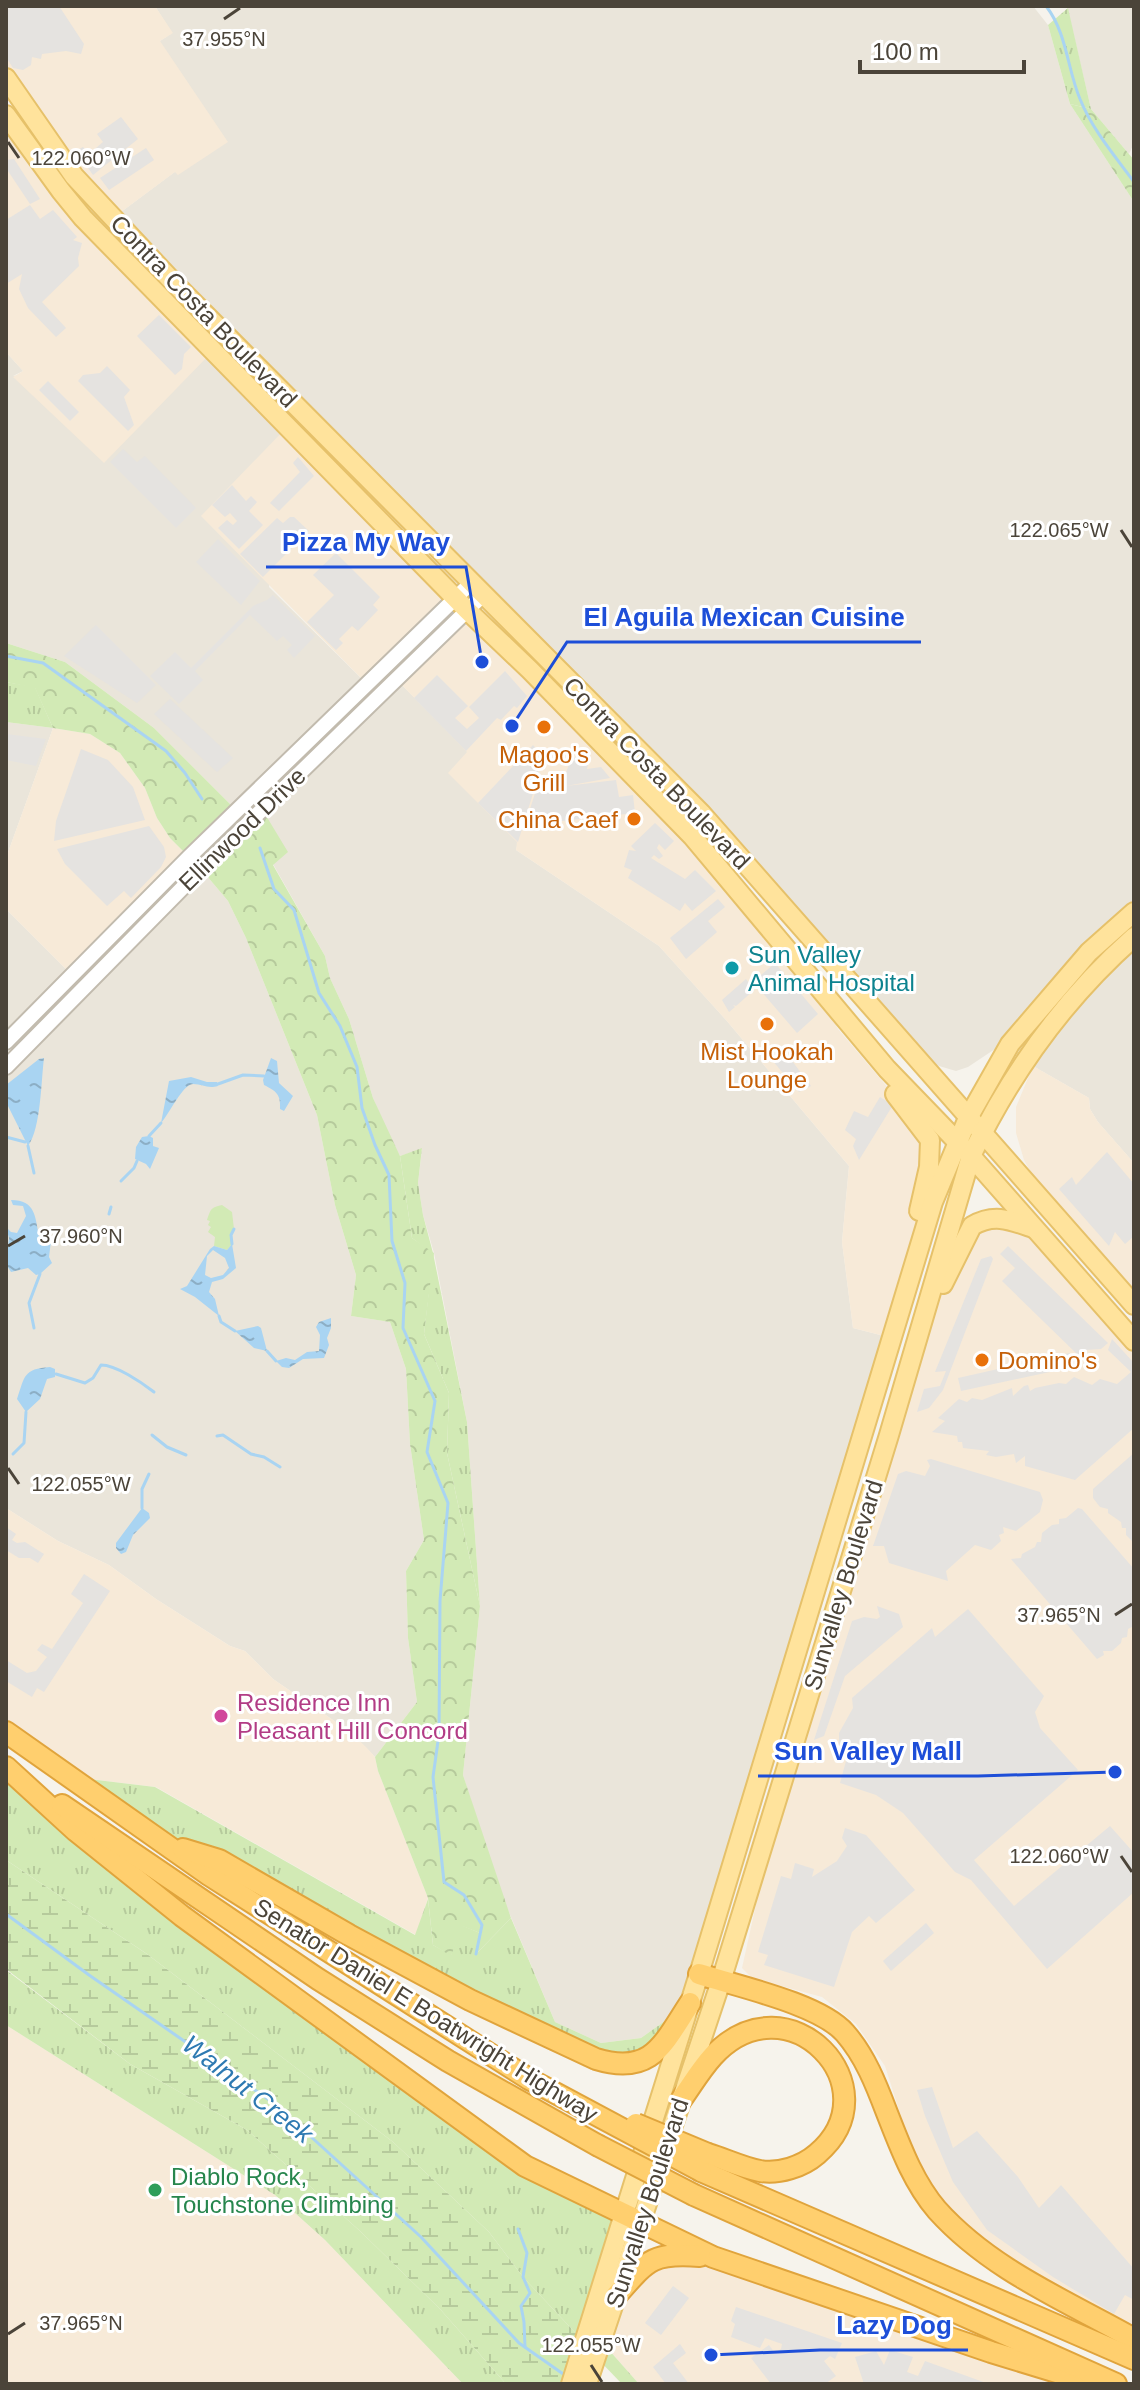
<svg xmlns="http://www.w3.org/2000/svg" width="1140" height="2390" font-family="Helvetica,sans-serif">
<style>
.residential{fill:#eae5da}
.commercial{fill:#f7ead8}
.grass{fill:url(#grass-tufts)}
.forest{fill:url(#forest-crowns)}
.wetland{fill:url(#wetland-marsh)}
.green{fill:#d2eab5}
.parking{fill:#e5e3e0}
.water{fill:url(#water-ripples);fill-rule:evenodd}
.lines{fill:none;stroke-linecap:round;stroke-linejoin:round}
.stream{stroke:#a9d4f2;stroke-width:3}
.minor-casing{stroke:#c2bbae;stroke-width:18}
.major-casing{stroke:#e6c16a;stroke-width:22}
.highway-casing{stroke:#e0a43c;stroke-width:24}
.minor{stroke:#fff;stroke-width:14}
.major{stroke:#ffe39c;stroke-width:18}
.highway{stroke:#ffcf6e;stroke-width:20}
.highway-bridge-casing{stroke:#e0a43c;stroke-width:24;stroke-linecap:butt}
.highway-bridge{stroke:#ffcf6e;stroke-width:20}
.ticks{fill:none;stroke:#4b4439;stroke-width:3}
.food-dot{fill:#e8710a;stroke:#fff;stroke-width:3}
.culture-dot{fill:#0f9aa8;stroke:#fff;stroke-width:3}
.hotel-dot{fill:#d1479c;stroke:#fff;stroke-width:3}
.leisure-dot{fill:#2e9e5b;stroke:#fff;stroke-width:3}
.labels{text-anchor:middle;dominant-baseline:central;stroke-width:6;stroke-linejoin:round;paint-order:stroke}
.street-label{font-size:24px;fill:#4b4439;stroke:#fff}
.food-label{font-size:24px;fill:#c56008;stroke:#fff}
.culture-label{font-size:24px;fill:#0d838f;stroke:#fff;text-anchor:start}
.hotel-label{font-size:24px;fill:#b23c85;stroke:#fff;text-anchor:start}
.leisure-label{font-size:24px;fill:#27864d;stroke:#fff;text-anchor:start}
.water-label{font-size:26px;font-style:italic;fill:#2e7ab2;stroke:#fff}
.ticks-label{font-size:20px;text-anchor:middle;fill:#4b4439;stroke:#fff;stroke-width:6;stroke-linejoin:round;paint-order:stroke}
.leader{fill:none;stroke:#1d4ed8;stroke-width:3}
.callout-dot{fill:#1d4ed8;stroke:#fff;stroke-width:3}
.callout-label{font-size:26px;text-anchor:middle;font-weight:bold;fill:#1d4ed8;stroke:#fff;stroke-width:6;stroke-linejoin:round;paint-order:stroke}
</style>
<defs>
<pattern id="grass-tufts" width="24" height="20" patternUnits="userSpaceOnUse" patternTransform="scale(2)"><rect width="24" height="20" fill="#d2eab5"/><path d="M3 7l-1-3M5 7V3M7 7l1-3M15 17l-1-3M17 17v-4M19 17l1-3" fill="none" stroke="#b6ca9c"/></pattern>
<pattern id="forest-crowns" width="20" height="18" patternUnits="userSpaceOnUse" patternTransform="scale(2)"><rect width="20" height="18" fill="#d2eab5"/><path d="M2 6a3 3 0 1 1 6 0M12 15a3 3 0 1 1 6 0" fill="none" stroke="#b6ca9c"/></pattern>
<pattern id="wetland-marsh" width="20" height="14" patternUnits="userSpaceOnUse" patternTransform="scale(2)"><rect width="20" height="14" fill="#d2eab5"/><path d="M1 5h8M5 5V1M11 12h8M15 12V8" fill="none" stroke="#b6ca9c"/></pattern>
<pattern id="water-ripples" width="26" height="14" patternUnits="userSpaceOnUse" patternTransform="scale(2)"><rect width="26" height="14" fill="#a9d4f2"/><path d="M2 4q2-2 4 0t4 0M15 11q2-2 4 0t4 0" fill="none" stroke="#8caec5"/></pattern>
</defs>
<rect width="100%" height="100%" fill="#f6f3ec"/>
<g class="residential">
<path d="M155,6H1033L1048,25L1070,104L1134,202V912L1010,1044L995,1049L968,1067L956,1071L939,1066L894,1032L803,927L113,218L176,171L178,175L160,41L172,33Z"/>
<path d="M1067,6H1134V143L1129,154L1091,109Z"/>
<path d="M213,351L288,426L269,587L367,684L237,811L154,728L65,662L6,643V352L23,371L13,376Z"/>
<path d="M396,679L468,752L449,773L518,842L516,850L659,946L726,1020L849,1166L842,1242L853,1328L892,1338L690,2003L641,2038L601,2043L555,2022L500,1891L463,1775L480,1606L467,1422L434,1253L423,1215L418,1183L422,1149L400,1156L384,1125L373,1098L349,1019L330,978L325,956L273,864L262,809Z"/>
<path d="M6,722L53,728L6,858Z"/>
<path d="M201,869L228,901L246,938L317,1115L335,1205L356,1275L351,1316L390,1322L406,1369L410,1444L424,1540L406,1571L408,1638L417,1702L375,1757L349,1731L273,1679L245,1651L230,1646L156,1599L109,1565L58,1541L6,1508V1067Z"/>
<path d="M6,909L72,975L6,1042Z"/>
<path d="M1134,937V1163L1098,1122L1090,1109L1089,1098L1033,1066L1054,1020Z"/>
</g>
<g class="commercial">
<path d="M6,6H155L173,33L160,41L228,142L178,175L175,172L113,218L6,78Z"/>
<path d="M6,115L61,191L213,351L104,463L13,377L23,371L6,352Z"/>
<path d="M288,426L455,598L367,684L201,516Z"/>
<path d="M467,610L613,756L829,1012L838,1029L929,1136L922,1238L892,1338L853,1328L842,1242L849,1166L726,1020L659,946L516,850L517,842L448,773L467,752L396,679Z"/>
<path d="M53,728L90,734L120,753L145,788L157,818L170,838L189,857L72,975L6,909V858Z"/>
<path d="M1033,1066L1089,1098L1090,1109L1098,1122L1134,1163V1305L1056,1217L1024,1160L1016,1133V1107Z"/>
<path d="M977,1223L1036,1229L1134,1341V2329L1009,2262L960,2221L931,2189L912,2151L885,2066L856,2024L822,1997L752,1978L742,1968L783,1782L920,1329Z"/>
<path d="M6,1508L58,1541L109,1565L156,1599L230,1646L245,1651L273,1679L349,1731L367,1748L375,1757L378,1771L428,1898L416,1935L156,1787L72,1777L6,1732Z"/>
<path d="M6,2025L275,2195L325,2240L463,2384H6Z"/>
<path d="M682,2254L1096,2384H639L601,2341L645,2263Z"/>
</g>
<g class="grass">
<path d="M1068,8L1091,109L1070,104L1048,25Z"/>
<path d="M6,682L35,687L53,728L6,722Z"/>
<path d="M422,1148L418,1183L423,1215L433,1253L467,1422L480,1606L447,1453L449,1393L424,1334L433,1254L412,1238L400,1156Z"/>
<path d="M6,1767L76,1831L507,2154L624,2216L584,2342L523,2277L489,2232L393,2142L147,1954L6,1860Z"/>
<path d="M72,1777L155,1787L415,1935L428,1899L433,1945L451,1955L461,1925L480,1933L477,1953L511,1918L555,2022L601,2043L641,2038L690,2003L659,2048L618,2066L167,1844Z"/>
<path d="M6,1970L130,2064L247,2130L360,2231L440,2309L506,2384H463L325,2240L275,2195L6,2025Z"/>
<path d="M601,2341L639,2384H622L596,2357Z"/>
</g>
<g class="forest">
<path d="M1070,104L1091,109L1134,160V202Z"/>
<path d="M6,643L65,662L154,728L237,811L189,857L170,838L157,818L145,788L120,753L90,734L53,728L35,688L6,682Z"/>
<path d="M262,809L288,852L273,865L325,956L330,978L349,1019L373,1098L400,1156L412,1238L434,1253L424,1334L449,1393L447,1453L480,1606L463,1775L511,1918L476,1954L480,1933L462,1926L451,1956L433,1945L428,1898L378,1771L375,1757L417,1702L408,1638L406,1571L424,1540L410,1444L406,1369L390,1322L351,1316L356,1275L335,1205L317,1115L246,938L228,901L201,869Z"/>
</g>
<path class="wetland" d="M6,1860L147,1954L393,2142L489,2232L523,2277L584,2342L571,2384H506L440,2309L360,2231L247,2130L130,2064L6,1969Z"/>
<path class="green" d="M222,1205L232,1212L234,1229L231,1235L232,1244L227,1250L214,1246L215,1237L208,1232L211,1227L208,1225L210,1221L207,1220C211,1209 210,1208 222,1205Z"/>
<g class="parking">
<path d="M6,6H59L84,44L81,54L66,51L42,54L41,59L32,57L31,65L23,70L13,68L6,57Z"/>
<path d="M121,117L138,139L93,175L76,151L83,147L89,154L103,142L97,134Z"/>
<path d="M146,148L154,160L109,190L100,178Z"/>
<path d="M14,159L40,199L30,204L6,168V160Z"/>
<path d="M30,205L40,219L53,210L77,237L73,240L82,243L78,258L79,266L42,302L66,328L56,337L28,308L19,289L22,274L6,284V220Z"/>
<path d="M159,315L191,347L184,354L182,369L175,375L137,336Z"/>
<path d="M107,366L130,390L124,397L134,425L128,431L78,381L83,375L100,373Z"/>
<path d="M48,381L79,412L70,421L39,390Z"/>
<path d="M123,449L137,462L145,456L196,508L176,528L110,462Z"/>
<path d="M298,457L314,476L279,511L270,503L300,472L293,463Z"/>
<path d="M232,485L246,501L251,496L257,502L249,511L263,525L239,549L218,528L227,520L233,525L237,521L230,513L225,517L212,505Z"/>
<path d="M290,517H294L309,531L263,577L240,554L277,518L283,523Z"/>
<path d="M218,539L260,581L241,605L196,562Z"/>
<path d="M336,553L380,597L373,605L378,610L358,631L352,626L339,639L343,643L336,650L307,622L334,595L313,575Z"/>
<path d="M273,595L315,636L294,658L287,650L292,645L283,636L277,641L250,615L195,671L203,680L179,704L150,676L175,652L191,668L253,606L267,600Z"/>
<path d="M96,625L156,685L137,703L64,656Z"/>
<path d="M505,671L527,696L517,708L514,706L501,720L497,718L466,751L414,698L437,675L468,706L455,718L467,729L479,718L469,707Z"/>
<path d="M170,699L233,758L217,772L154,714Z"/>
<path d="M6,734L46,739L36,766L6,760Z"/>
<path d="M533,745L547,761L537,770L545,781L535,787L518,842L478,803Z"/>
<path d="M81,749L108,760L133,787L145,820L54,841L56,821Z"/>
<path d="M590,756L587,769L601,767L610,778L566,786L616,780L619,797L633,795L635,813L525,825L536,790L561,786L553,775L566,773L571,758Z"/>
<path d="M655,823L674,841L665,850L659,844L657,848L663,856L659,859L654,855L651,858L685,879L695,870L716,891L692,911L685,903L680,911L628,878L632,870L624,867L629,850L636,851L631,846Z"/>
<path d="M149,826L164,847L166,857L161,867L131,898L124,891L107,906L65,864L57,849Z"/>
<path d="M718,899L725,907L708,921L717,932L686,959L670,938Z"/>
<path d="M775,963L818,1014L797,1033L760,990L762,985L758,988L753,982Z"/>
<path d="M746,979L754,990L736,1006L733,1005L735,1007L729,1012L722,1000Z"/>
<path d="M783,1049L811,1086L799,1092L772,1060Z"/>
<path d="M880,1097L893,1105L859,1160L853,1146L856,1139L845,1130L854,1111L868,1117Z"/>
<path d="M1107,1152L1134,1184V1236L1125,1244L1115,1232L1109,1246L1059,1189L1072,1177L1076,1185Z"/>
<path d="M1008,1246L1108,1343L1101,1349L1085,1350L1079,1356L1002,1281L1015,1268L1000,1254Z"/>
<path d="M991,1256L993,1259L943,1390L929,1408L917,1412L924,1389L940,1386L946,1371L935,1372L981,1259Z"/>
<path d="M1112,1339L1134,1363V1428L1075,1480L1025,1466V1456L1016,1463L1014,1454L996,1457L986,1455L989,1451L963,1448L962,1442H958L957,1436L932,1432L945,1421L938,1418L959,1399L967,1402L972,1398L982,1400L1012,1388L1013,1396L1024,1386L1028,1385L1030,1391L1035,1388L1059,1383L1066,1384L1074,1377L1092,1385L1100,1379L1117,1384L1131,1372L1108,1350Z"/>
<path d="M1070,1353L1073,1367L961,1391L958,1378Z"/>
<path d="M1134,1453V1543L1126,1535V1528H1122L1121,1522L1108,1513V1509L1100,1507L1093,1498V1489Z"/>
<path d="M931,1459L1040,1492L1043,1500L1040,1512L1016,1531L1003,1527L1004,1533L999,1535L1001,1541L991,1550L975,1545L946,1571L948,1581L889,1563L884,1546H873L898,1474L906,1471L925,1476L930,1466L927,1460Z"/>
<path d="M1078,1508L1082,1509L1134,1569V1626L1128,1629L1127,1637L1122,1638L1121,1643L1112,1651H1103L1104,1655L1097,1659L1011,1559L1021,1558L1022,1554L1035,1547L1037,1542H1041L1042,1533L1052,1525L1059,1524V1519L1066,1518Z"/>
<path d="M6,1527L16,1534L12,1540L17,1543L25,1542L44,1554L38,1563L30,1558H19L6,1550Z"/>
<path d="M84,1574L110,1591L44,1692L37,1688L32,1697L6,1681V1660L27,1673L36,1671L47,1657L37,1650L42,1644L52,1649L83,1603L71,1594Z"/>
<path d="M877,1606L899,1614L903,1627L845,1676L824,1736L814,1740L852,1621L864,1617L877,1619L880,1617Z"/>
<path d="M968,1609L1044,1696L1035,1712L1040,1728L1078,1770L974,1860L1014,1906L1110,1826L1134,1853V1892L1047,1969L971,1880L955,1872L903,1813L876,1795L840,1783L846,1761L839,1745V1733L853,1708L852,1698L932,1628L935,1637Z"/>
<path d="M845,1828L866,1835L915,1890L876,1923L869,1916L852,1932L834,1987L764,1965L768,1955L758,1952L781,1876L791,1879L795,1863L814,1869L812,1877L837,1861L847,1846L842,1838Z"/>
<path d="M926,1923L934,1933L891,1971L883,1961Z"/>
<path d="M932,2087L953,2148L977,2131L1018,2177L1039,2208L1061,2185L1134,2269V2300L1125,2295L1114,2314L1053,2277L987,2230L953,2182L925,2116L917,2090Z"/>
<path d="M673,2286L689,2298L661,2335L645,2323Z"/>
<path d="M736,2307L842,2343L835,2359L830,2356L824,2361L836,2376L825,2384H771L751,2358L769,2345L775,2353L781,2349L782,2344L765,2338L760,2348L731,2337L735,2324L731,2321Z"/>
<path d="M680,2344L686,2353L673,2363L689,2384H666L653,2367Z"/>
<path d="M890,2350L913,2357L907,2372L918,2376L925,2361L989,2384H864L855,2357L876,2351L884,2365Z"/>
</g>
<g class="water">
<path d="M44,1058C41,1081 41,1128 28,1146L6,1102V1085L39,1059Z"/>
<path d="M271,1058L277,1061L279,1083L293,1096L284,1111L280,1109C281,1094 276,1091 264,1085L263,1080Z"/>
<path d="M191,1077L207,1082H217L218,1086C207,1089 203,1084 193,1084C182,1085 170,1113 161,1123L169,1081Z"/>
<path d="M149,1136L153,1138V1146L159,1148L150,1169L146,1164L135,1159L136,1147L142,1137Z"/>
<path d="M11,1200C36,1200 35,1217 39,1236L46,1242L51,1241L49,1257L52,1263L40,1274L36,1275L28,1268L11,1272L6,1264L9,1238L6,1227L11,1232L17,1233L26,1216L23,1206L13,1205Z"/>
<path d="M232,1244L236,1268L223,1279L212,1282L209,1292L215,1299L219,1316L195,1297L180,1289L187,1286L210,1249L214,1246L227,1250ZM213,1250L225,1258L229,1268L223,1275L211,1278L205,1275L207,1256Z"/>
<path d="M331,1318V1328L327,1338L329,1345L324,1358L303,1359L289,1368L282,1367L276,1361L286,1358L295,1360L307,1352L319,1351L320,1335L316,1327L319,1322Z"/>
<path d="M258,1326L261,1328L267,1351L254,1348L235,1331Z"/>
<path d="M50,1367L55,1369V1377L47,1379L40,1399L26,1412L17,1399C25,1376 23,1369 50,1367Z"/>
<path d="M142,1508L149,1513L150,1518L133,1535L126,1552L121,1554L116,1548V1543Z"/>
</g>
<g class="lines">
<g class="stream">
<path d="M1046,6C1067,33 1067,68 1080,99C1092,129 1114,155 1134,182"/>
<path d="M6,656L43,663L166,751L185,773L202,799"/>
<path d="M260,848L274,889L294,910L319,993L340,1026L357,1067L362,1108L375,1145L389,1175L392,1241L405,1283L403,1328L435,1401L427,1452L448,1503L440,1601L439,1734L433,1777L444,1882L464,1895L482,1925L476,1954"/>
<path d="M218,1084L243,1075L264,1076"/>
<path d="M149,1136L161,1123"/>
<path d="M6,1137L25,1142"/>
<path d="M28,1146L34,1173"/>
<path d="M121,1181L134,1168L137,1161"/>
<path d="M109,1214L111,1207"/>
<path d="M232,1244L231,1235L234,1229"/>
<path d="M219,1316L221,1322L235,1331"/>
<path d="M34,1328L29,1303L40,1274"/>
<path d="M267,1351L276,1361"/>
<path d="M56,1374L85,1383L93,1378L101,1365C116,1365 141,1382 154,1392"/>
<path d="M152,1435L167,1447L186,1455"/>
<path d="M217,1436L223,1435L251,1454L264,1457L280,1467"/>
<path d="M13,1454L24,1443L26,1412"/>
<path d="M142,1508V1489L149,1474"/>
<path d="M6,1914L89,1975L275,2104L421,2237L519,2343L566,2376"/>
<path d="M518,2229L527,2253L523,2277L530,2293L521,2306L524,2322L525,2347"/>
</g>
<defs>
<g id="minor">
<path d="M6,1042L189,857L470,584"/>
<path d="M6,1067L201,869L482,596"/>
</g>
<g id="major">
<path d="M6,78L74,176L175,284L701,813L1134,1305"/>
<path d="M6,115L61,191L83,218L467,610L530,670L692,836L887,1069L971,1156L1134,1341"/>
<path d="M895,1094L930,1140L929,1167L919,1211"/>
<path d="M943,1284L972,1226C994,1213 1010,1220 1033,1228"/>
<path d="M571,2384L699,1974L933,1202L968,1118L1010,1044L1089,952L1134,912"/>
<path d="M587,2384L721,1981L889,1435L971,1156C1011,1073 1065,998 1134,937"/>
</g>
<g id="highway">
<path d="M6,1732L209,1875L529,2079"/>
<path d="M6,1767L76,1831L182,1916L525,2166L713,2257L991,2352L1096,2384"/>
<path d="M62,1805L318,1979L448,2061L597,2145"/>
<path d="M183,1849L219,1860L349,1935L470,2000L596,2059C652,2076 663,2044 690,2003"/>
<path d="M699,1974C737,1986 820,2004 845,2033C865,2056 876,2084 887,2113C900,2146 913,2182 937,2210C991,2270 1065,2300 1134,2339"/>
<path d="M681,2100C691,2086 701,2069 713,2056C788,1975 895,2088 817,2154C802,2167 779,2174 760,2171C743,2168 725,2159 708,2154"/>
<path d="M701,2171L1134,2359"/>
<path d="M694,2195L1116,2384"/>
<path d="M616,2296C647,2261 651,2252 700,2256"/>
</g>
</defs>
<use href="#minor" class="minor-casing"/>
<use href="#major" class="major-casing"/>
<use href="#highway" class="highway-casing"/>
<use href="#minor" class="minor"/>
<use href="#major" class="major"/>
<use href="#highway" class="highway"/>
<defs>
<g id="highway-bridge">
<path d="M529,2079L701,2171"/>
<path d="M636,2124L708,2154"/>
<path d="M597,2145L694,2195"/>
</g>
</defs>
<use href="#highway-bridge" class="highway-bridge-casing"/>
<use href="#highway-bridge" class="highway-bridge"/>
</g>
<path class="ticks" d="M224,19L240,8M8,142L19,158M1121,530L1132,547M8,1246L25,1236M8,1468L19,1484M1115,1615L1132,1604M1121,1856L1132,1872M8,2334L25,2323M591,2365L602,2382"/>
<g class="food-dot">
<circle cx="544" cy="727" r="8"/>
<circle cx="634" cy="819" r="8"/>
<circle cx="767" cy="1024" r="8"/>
<circle cx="982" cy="1360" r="8"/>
</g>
<circle class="culture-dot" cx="732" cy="968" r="8"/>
<circle class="hotel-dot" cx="221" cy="1716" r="8"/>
<circle class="leisure-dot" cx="155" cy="2190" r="8"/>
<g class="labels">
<g class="street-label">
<text transform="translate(204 311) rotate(46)">Contra Costa Boulevard</text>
<text transform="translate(657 773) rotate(46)">Contra Costa Boulevard</text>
<text transform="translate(242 829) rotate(-44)">Ellinwood Drive</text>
<text transform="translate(843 1585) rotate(-73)">Sunvalley Boulevard</text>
<text transform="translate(426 2010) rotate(32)">Senator Daniel E Boatwright Highway</text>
<text transform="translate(647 2203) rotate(-72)">Sunvalley Boulevard</text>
</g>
<g class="food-label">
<text x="544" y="754">Magoo's<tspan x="544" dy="28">Grill</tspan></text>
<text x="618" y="819" text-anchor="end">China Caef</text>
<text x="767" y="1051">Mist Hookah<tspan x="767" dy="28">Lounge</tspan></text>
<text x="998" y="1360" text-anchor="start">Domino's</text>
</g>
<g class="culture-label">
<text x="748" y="954">Sun Valley<tspan x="748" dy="28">Animal Hospital</tspan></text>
</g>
<g class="hotel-label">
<text x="237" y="1702">Residence Inn<tspan x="237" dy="28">Pleasant Hill Concord</tspan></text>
</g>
<g class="leisure-label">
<text x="171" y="2176">Diablo Rock,<tspan x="171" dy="28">Touchstone Climbing</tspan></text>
</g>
<g class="water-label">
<text transform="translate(248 2089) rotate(38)">Walnut Creek</text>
</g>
</g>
<g class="ticks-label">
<text x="224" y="46">37.955°N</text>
<text x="81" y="165">122.060°W</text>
<text x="1059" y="537">122.065°W</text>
<text x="81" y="1243">37.960°N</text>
<text x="81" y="1491">122.055°W</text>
<text x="1059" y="1622">37.965°N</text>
<text x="1059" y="1863">122.060°W</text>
<text x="81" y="2330">37.965°N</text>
<text x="591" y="2352">122.055°W</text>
</g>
<path class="leader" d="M482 662L466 567H266M512 726L567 642H921M1115 1772L978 1776H758M711 2355L820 2350H968"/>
<g class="callout-dot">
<circle cx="482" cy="662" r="8"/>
<circle cx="512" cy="726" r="8"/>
<circle cx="1115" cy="1772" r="8"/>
<circle cx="711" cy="2355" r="8"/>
</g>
<g class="callout-label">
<text x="366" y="551">Pizza My Way</text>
<text x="744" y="626">El Aguila Mexican Cuisine</text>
<text x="868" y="1760">Sun Valley Mall</text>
<text x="894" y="2334">Lazy Dog</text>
</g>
<rect width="1140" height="2390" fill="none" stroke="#4b4439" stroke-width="16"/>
<path d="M860 60v12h164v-12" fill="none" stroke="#4b4439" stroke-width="4"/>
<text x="872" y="60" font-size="24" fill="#4b4439" stroke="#ffffff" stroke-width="6" paint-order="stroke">100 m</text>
</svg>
